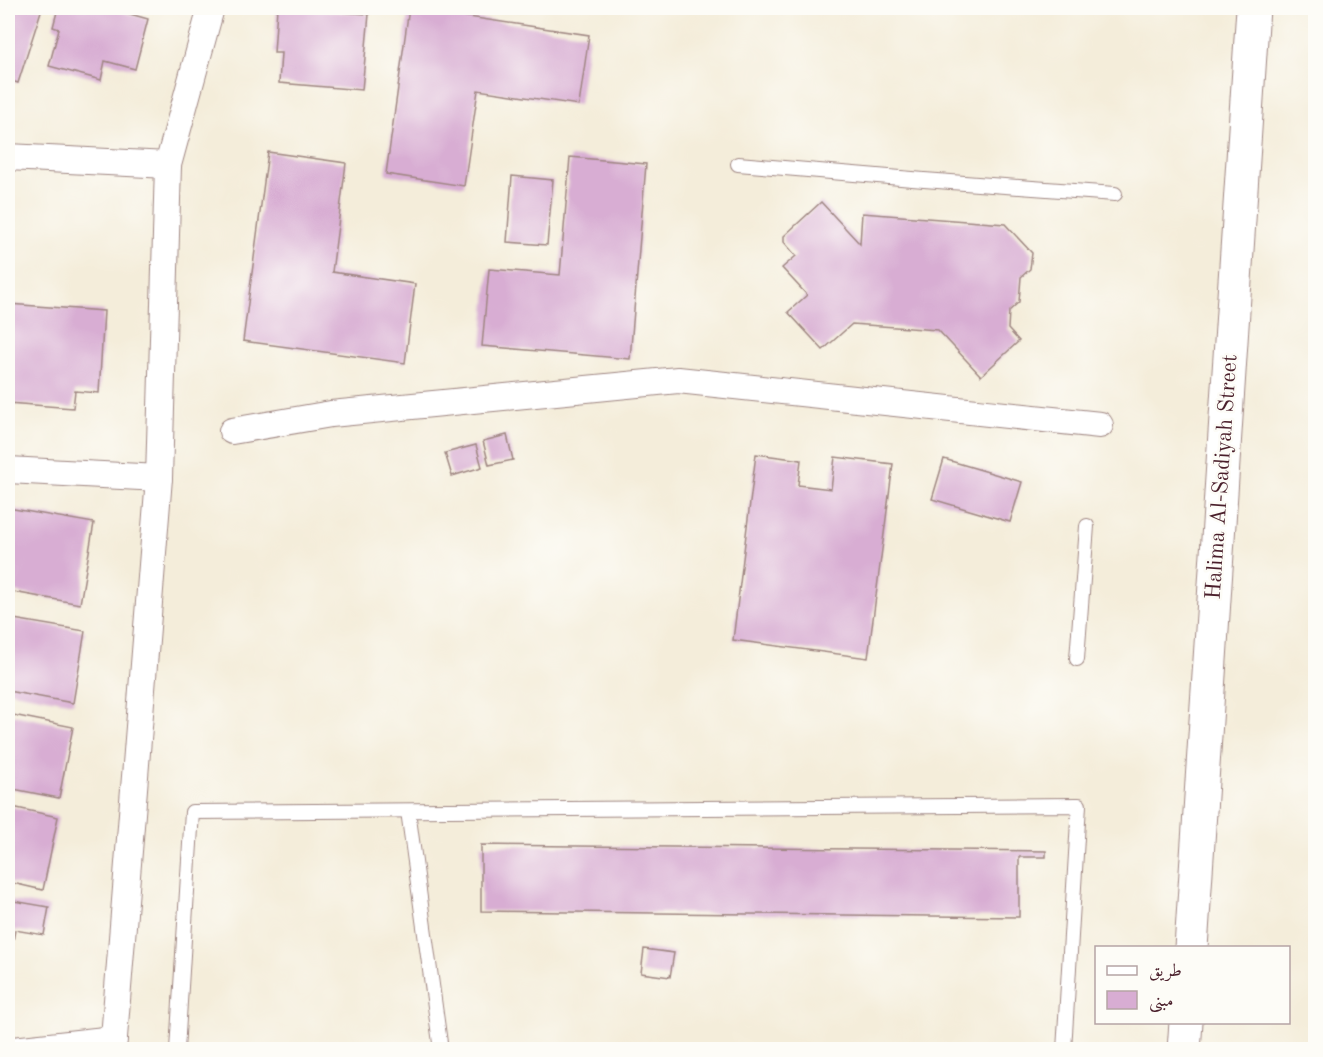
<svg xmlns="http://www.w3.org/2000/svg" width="1323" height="1057" font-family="'Old Standard TT',Amiri,serif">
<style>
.building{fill:#d8add3}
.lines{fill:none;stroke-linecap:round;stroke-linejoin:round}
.lane-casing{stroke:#9f8682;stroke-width:16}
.street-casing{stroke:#9f8682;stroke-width:28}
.secondary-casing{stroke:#9f8682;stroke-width:35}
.lane{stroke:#fff;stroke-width:14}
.street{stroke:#fff;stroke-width:26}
.secondary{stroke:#fff;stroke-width:33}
.labels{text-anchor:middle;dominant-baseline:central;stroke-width:5;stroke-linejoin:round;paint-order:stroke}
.street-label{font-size:22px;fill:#4a1f2b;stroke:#fdfcf7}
</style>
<rect width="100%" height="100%" fill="#fdfcf7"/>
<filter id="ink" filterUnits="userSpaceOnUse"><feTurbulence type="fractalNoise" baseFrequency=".0167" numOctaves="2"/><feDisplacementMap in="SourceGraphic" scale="12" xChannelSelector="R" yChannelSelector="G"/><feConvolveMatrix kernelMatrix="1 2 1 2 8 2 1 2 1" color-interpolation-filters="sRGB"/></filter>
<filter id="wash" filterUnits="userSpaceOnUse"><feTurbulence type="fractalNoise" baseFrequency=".008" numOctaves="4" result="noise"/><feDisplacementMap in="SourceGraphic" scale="24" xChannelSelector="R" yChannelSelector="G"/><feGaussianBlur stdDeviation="1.35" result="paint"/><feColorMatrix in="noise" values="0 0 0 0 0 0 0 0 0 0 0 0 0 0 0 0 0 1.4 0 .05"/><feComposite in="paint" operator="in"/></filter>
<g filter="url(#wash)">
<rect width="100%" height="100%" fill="#f4edda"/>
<g id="blocks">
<g class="building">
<path d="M8,8H42L18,83L8,80Z"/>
<path d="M58,8H109L148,19L135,69L105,61L101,80L49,66L59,29L53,27Z"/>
<path d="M277,8L369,14L362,90L279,83L281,53H274Z"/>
<path d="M409,8L589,35L579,105L478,90L464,186L386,174Z"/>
<path d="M268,152L346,163L332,272L415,284L405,363L243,341Z"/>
<path d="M570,157L646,164L630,359L482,346L489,269L560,275Z"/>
<path d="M512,176L553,180L547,245L507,242Z"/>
<path d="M821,202L860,244L862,213L1005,224L1032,253L1030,269L1021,277L1019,302L1009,311L1008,329L1019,341L981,376L938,330L852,324L823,350L788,312L807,295L782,268L796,256L784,242V236Z"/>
<path d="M8,304L104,311L99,393L75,391L73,408L8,403Z"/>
<path d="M507,435L513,460L489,465L483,441Z"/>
<path d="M476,445L482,467L452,476L445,453Z"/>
<path d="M756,454L801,460L798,485L831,489L835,457L893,464L868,658L733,640Z"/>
<path d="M944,459L1022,482L1010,522L932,499Z"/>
<path d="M8,508L94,523L80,604L8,591Z"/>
<path d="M8,618L85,631L73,703L8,691Z"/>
<path d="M8,714L73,727L59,798L8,788Z"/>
<path d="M8,806L58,817L43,890L8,882Z"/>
<path d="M481,845L1046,851V857H1019V917L481,911Z"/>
<path d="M8,900L49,907L44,935L15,930L9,963H8Z"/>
<path d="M644,949L674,953L670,977L641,973Z"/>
</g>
</g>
</g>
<g filter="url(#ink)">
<use href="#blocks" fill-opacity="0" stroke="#9f8682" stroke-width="1.5"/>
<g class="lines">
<defs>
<g id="lane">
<path d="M738,164L924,180L1115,194"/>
<path d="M1077,659L1087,526"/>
<path d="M408,811L441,1050"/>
<path d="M177,1050L192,812L1079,805L1064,1050"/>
</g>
<g id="street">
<path d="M8,157L168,165"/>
<path d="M232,431L331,414L678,380L1100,425"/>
<path d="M8,470L159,478"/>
<path d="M13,1050L114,1039"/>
<path d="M113,1050L159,478L168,165L211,8"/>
</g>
<g id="secondary">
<path d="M1191,948L1253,8"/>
<path d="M1184,1050L1186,1022"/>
</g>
</defs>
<use href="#lane" class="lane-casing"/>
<use href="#street" class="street-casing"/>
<use href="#secondary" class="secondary-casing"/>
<use href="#lane" class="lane"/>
<use href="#street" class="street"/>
<use href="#secondary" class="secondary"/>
</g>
</g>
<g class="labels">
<g class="street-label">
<text transform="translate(1222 477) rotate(-86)">Halima Al-Sadiyah Street</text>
</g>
</g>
<rect width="1323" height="1057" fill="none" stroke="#fdfcf7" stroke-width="30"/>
<rect x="1095" y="946" width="195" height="78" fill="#fdfcf7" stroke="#b5a4a5" stroke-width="1.5"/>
<rect x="1107" y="966" width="30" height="9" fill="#ffffff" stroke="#b5a4a5" stroke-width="1.5"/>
<text x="1149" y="976" font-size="18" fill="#4a1f2b">طريق</text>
<rect x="1107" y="991" width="30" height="18" fill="#d8add3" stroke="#b5a4a5" stroke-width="1.5"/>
<text x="1149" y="1006" font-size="18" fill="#4a1f2b">مبنى</text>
</svg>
